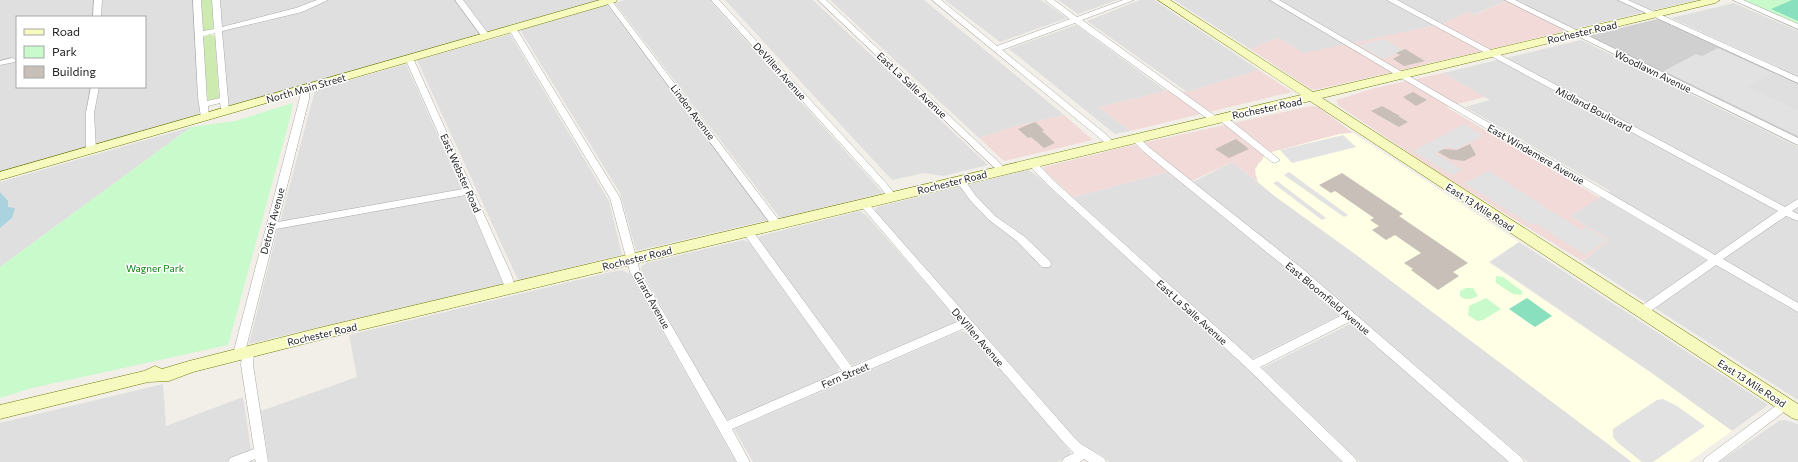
<svg xmlns="http://www.w3.org/2000/svg" width="1798" height="462" font-family="Commissioner,sans-serif">
<style>
.residential{fill:#e0dfdf;fill-rule:evenodd}
.commercial{fill:#f2dad9}
.education{fill:#ffffe5}
.religious{fill:#d0d0d0}
.grass{fill:#cdebb0}
.park{fill:#c8facc}
.pitch{fill:#88e0be}
.parking{fill:#e2e2e2}
.water{fill:#aad3df}
.building{fill:#c7bfb8}
.lines{fill:none;stroke-linecap:round;stroke-linejoin:round}
.minor-casing{stroke:#a9a9a9;stroke-width:1}
.secondary-casing{stroke:#707d05;stroke-width:1}
.minor{fill:#fff;fill-rule:evenodd}
.secondary{fill:#f7fabf;fill-rule:evenodd}
.labels{text-anchor:middle;dominant-baseline:central;stroke-width:3;stroke-linejoin:round;paint-order:stroke}
.street-label{font-size:10px;fill:#222;stroke:#fff}
.park-label{font-size:10px;fill:#0c8416;stroke:#fff}
</style>
<rect width="100%" height="100%" fill="#f2efe9"/>
<g class="residential">
<path d="M0,0H193L200,112L197,116L0,172ZM17,17H145V87H17Z"/>
<path d="M219,0H601L229,106L227,105Z"/>
<path d="M625,0H709L883,193L780,218L615,3Z"/>
<path d="M725,0H813L988,165L943,176L924,173L892,180Z"/>
<path d="M830,0H924L1064,115L1020,125L979,138Z"/>
<path d="M945,0H1041L1067,18L1000,42Z"/>
<path d="M1058,0H1117L1078,14Z"/>
<path d="M1140,0H1154L1259,70L1187,92L1087,21Z"/>
<path d="M1174,0H1508L1473,15L1468,12L1442,24L1304,54L1278,38L1250,49Z"/>
<path d="M1513,0H1697L1573,29Z"/>
<path d="M1734,3L1798,31V110L1749,87L1780,68L1671,18Z"/>
<path d="M607,5L768,220L636,251L620,193L520,30Z"/>
<path d="M1076,25L1166,91L1099,107L1130,131L1115,134L1009,49Z"/>
<path d="M510,34L609,201L622,255L518,280L417,60Z"/>
<path d="M1581,40L1798,147V400L1582,261L1610,240L1570,216L1610,191L1465,107L1490,100L1443,73Z"/>
<path d="M406,64L462,190L280,222L315,90Z"/>
<path d="M191,127L0,267V182Z"/>
<path d="M1232,162L1276,197L1362,259L1632,462H1528L1313,278L1193,182Z"/>
<path d="M1028,170L1036,175L1239,360L1344,462H1109L1103,456L1078,442L874,212L877,207Z"/>
<path d="M1168,172L1342,314L1252,359L1073,197Z"/>
<path d="M465,195L503,284L249,344L278,227Z"/>
<path d="M860,211L866,215L909,264L955,317L956,321L955,323L853,365L851,364L758,240L760,236Z"/>
<path d="M743,240L749,242L839,367L837,374L729,419L724,418L641,270V267L646,263Z"/>
<path d="M1519,242L1768,405L1732,431L1653,374L1490,262Z"/>
<path d="M622,270L630,274L736,462H269L261,411L357,377L349,335L611,272Z"/>
<path d="M1352,323L1510,462H1360L1262,368Z"/>
<path d="M961,331L969,333L1068,448L1071,452L1069,456L1058,462H753L734,429Z"/>
<path d="M163,384L166,426L243,397L253,462H0V423Z"/>
<path d="M1785,420L1798,424V462H1719L1779,421Z"/>
</g>
<g class="commercial">
<path d="M1506,1L1562,28L1563,32L1315,90L1309,88L1250,49L1278,38L1304,53L1442,24L1468,12L1474,15Z"/>
<path d="M1259,70L1292,92L1130,131L1099,107L1166,91L1187,92Z"/>
<path d="M1443,73L1485,97L1446,107L1600,198L1570,216L1610,240L1582,261L1438,172L1339,106L1336,100L1375,88Z"/>
<path d="M1311,106L1318,107L1353,133L1340,134L1264,154L1263,159L1258,163L1255,174L1258,182L1232,162L1183,185L1167,172L1073,197L1045,171L1044,167L1129,146Z"/>
<path d="M1064,115L1093,140L1004,161L979,138L1020,125Z"/>
</g>
<path class="education" d="M1353,133L1519,242L1488,262L1653,374L1732,431L1689,462H1632L1362,259L1276,197L1258,182L1255,169L1263,159L1264,154L1340,134Z"/>
<path class="religious" d="M1658,19L1774,72L1749,87L1798,110V139L1591,38V35Z"/>
<g class="grass">
<path d="M200,0H213V29L203,32Z"/>
<path d="M210,34L215,37L219,98L208,103L202,38Z"/>
</g>
<g class="park">
<path d="M1741,0H1798V24Z"/>
<path d="M293,103L290,118L228,345L32,388L0,398V267L191,127L235,121Z"/>
<path d="M1496,276L1503,277L1522,291V295L1513,294L1496,283Z"/>
<path d="M1466,288H1473L1478,296C1471,299 1466,301 1460,296V291Z"/>
<path d="M1486,298L1501,309L1483,320L1477,321L1468,315L1469,306Z"/>
</g>
<g class="pitch">
<path d="M1792,0H1798V21L1771,9Z"/>
<path d="M1527,298L1552,316L1535,327L1509,309Z"/>
</g>
<g class="parking">
<path d="M1385,39L1403,50L1394,55L1380,47L1393,55L1383,59L1359,45Z"/>
<path d="M1718,48L1773,73L1749,87L1798,110V136L1664,71L1696,54L1702,56Z"/>
<path d="M1464,124L1483,136L1457,149L1446,147L1435,153L1462,170L1452,175L1413,151Z"/>
<path d="M1343,135L1356,147L1292,163L1280,150Z"/>
<path d="M1489,171L1581,230L1586,227L1607,240L1585,255L1535,223L1531,225L1464,183Z"/>
<path d="M1289,172L1348,215L1344,217L1284,175Z"/>
<path d="M1277,181L1326,218L1322,220L1273,183Z"/>
<path d="M1663,399L1677,406L1705,426L1653,462H1642L1617,442L1613,437V429L1657,400Z"/>
</g>
<path class="water" d="M0,192L8,201V207L15,208L12,218L0,228Z"/>
<g class="building">
<path d="M1405,49L1425,61L1404,66L1393,59L1400,55L1396,53Z"/>
<path d="M1413,92L1427,100L1416,106L1403,97Z"/>
<path d="M1382,106L1400,116H1398L1408,122L1399,127L1371,111Z"/>
<path d="M1035,122L1044,130L1042,131L1055,143L1044,148L1031,137L1028,138L1018,129Z"/>
<path d="M1236,139L1249,149L1229,158L1215,149Z"/>
<path d="M1470,144L1476,155L1464,161L1450,159L1438,152L1444,149L1457,150Z"/>
<path d="M1342,173L1403,214L1399,216L1468,263L1453,272L1459,276L1438,290L1411,270L1413,269L1404,263L1421,253L1395,235L1386,240L1372,230L1379,226L1370,220L1374,218L1335,191L1331,193L1319,185Z"/>
</g>
<g class="lines">
<defs>
<g id="minor">
<path d="M94,0H102L101,17H93Z"/>
<path d="M193,0H201L203,31L214,29L212,0H220L222,27L296,8L317,0H328L302,12L222,31L229,111L228,113H222L220,103L208,106L209,117L205,120L201,117L198,97ZM215,33L220,98L207,101L203,36Z"/>
<path d="M455,0H463L490,36L489,38H483Z"/>
<path d="M605,0H611L781,223L782,225L781,227H773Z"/>
<path d="M711,0H719L887,184L897,197L895,199H889L881,188Z"/>
<path d="M818,0H826L1005,168L1007,170L1005,172H999Z"/>
<path d="M932,0H941L997,46L1070,19L1045,0H1054L1077,17L1123,0H1134L1082,20L1218,118L1222,115L1225,116L1280,160L1275,163L1272,162L1219,120L1215,123L1212,122L1075,23L1002,50L1108,136L1115,144L1110,147L1107,146L1102,140Z"/>
<path d="M1270,0H1279L1715,255L1778,211L1387,0H1397L1785,207L1798,199V207L1792,211L1798,214V221L1786,216L1723,259L1798,303V312L1716,265L1645,315H1637L1636,312L1637,309L1708,260Z"/>
<path d="M1505,0H1515L1798,138V145Z"/>
<path d="M1618,0H1628L1798,77V83Z"/>
<path d="M1733,0H1743L1798,24V29Z"/>
<path d="M509,26H515L516,28L620,198L640,272L727,421L842,371L744,234L743,232L744,230H752L852,367L959,321L861,206L859,204L861,202H867L1072,435L1081,444L1104,458L1106,462H1089L1084,459L1080,462H1062L1064,458L1074,453L1064,443L965,328L732,429L750,462H737L630,272L610,198L508,28Z"/>
<path d="M406,56H412L413,58L511,274L516,289L515,292H507L466,195L276,229L246,348L252,349L254,352L253,365L268,462H256L255,459L248,462H228L230,458L254,449L241,365L242,357H235L233,354L303,86H309V99L278,222L463,189L405,58Z"/>
<path d="M12,58L16,60L15,62L0,65V61Z"/>
<path d="M91,87H99L94,113L96,150L91,153L86,150V113Z"/>
<path d="M1135,135L1138,136L1150,148L1304,270L1522,458L1524,462H1509L1349,322L1260,367L1355,458L1357,462H1343L1248,369L1047,184L1027,163L1032,160L1035,161L1053,180L1253,360L1342,315L1296,276L1144,152L1130,138Z"/>
<path d="M960,177L963,178L976,196L995,216L1025,237L1050,261L1051,264L1050,267H1042L1017,241L989,220L970,200L957,182L955,180Z"/>
<path d="M1785,400L1789,402L1791,405L1789,408L1718,462H1703L1705,458L1781,402Z"/>
</g>
<g id="secondary">
<path d="M600,0H617L616,2L0,180V172Z"/>
<path d="M1158,0H1170L1313,92L1702,0H1720L1715,3L1322,98L1798,404V420L1792,418L1310,101L319,340L193,372L169,381L148,382L0,419V405L144,371L155,366L162,369L189,361L319,328L1301,95Z"/>
</g>
</defs>
<use href="#minor" class="minor-casing"/>
<use href="#secondary" class="secondary-casing"/>
<use href="#minor" class="minor"/>
<use href="#secondary" class="secondary"/>
</g>
<g class="labels">
<g class="street-label">
<text transform="translate(1582 32) rotate(-13)">Rochester Road</text>
<text transform="translate(780 71) rotate(48)">DeVillen Avenue</text>
<text transform="translate(1653 71) rotate(26)">Woodlawn Avenue</text>
<text transform="translate(912 85) rotate(43)">East La Salle Avenue</text>
<text transform="translate(306 88) rotate(-16)">North Main Street</text>
<text transform="translate(1267 108) rotate(-12)">Rochester Road</text>
<text transform="translate(1594 109) rotate(28)">Midland Boulevard</text>
<text transform="translate(693 112) rotate(53)">Linden Avenue</text>
<text transform="translate(1536 154) rotate(30)">East Windemere Avenue</text>
<text transform="translate(461 173) rotate(66)">East Webster Road</text>
<text transform="translate(952 182) rotate(-14)">Rochester Road</text>
<text transform="translate(1480 207) rotate(33)">East 13 Mile Road</text>
<text transform="translate(272 221) rotate(-75)">Detroit Avenue</text>
<text transform="translate(637 258) rotate(-14)">Rochester Road</text>
<text transform="translate(1328 298) rotate(40)">East Bloomfield Avenue</text>
<text transform="translate(652 300) rotate(61)">Girard Avenue</text>
<text transform="translate(1192 312) rotate(42)">East La Salle Avenue</text>
<text transform="translate(322 334) rotate(-13)">Rochester Road</text>
<text transform="translate(978 337) rotate(49)">DeVillen Avenue</text>
<text transform="translate(845 375) rotate(-23)">Fern Street</text>
<text transform="translate(1752 383) rotate(33)">East 13 Mile Road</text>
</g>
<g class="park-label">
<text x="155" y="268">Wagner Park</text>
</g>
</g>
<rect x="16" y="16" width="130" height="72" fill="#ffffff" stroke="#a7a7a7"/>
<rect x="24" y="29" width="20" height="6" fill="#f7fabf" stroke="#a7a7a7"/>
<text x="52" y="36" font-size="12" fill="#222222">Road</text>
<rect x="24" y="46" width="20" height="12" fill="#c8facc" stroke="#a7a7a7"/>
<text x="52" y="56" font-size="12" fill="#222222">Park</text>
<rect x="24" y="66" width="20" height="12" fill="#c7bfb8" stroke="#a7a7a7"/>
<text x="52" y="76" font-size="12" fill="#222222">Building</text>
</svg>
